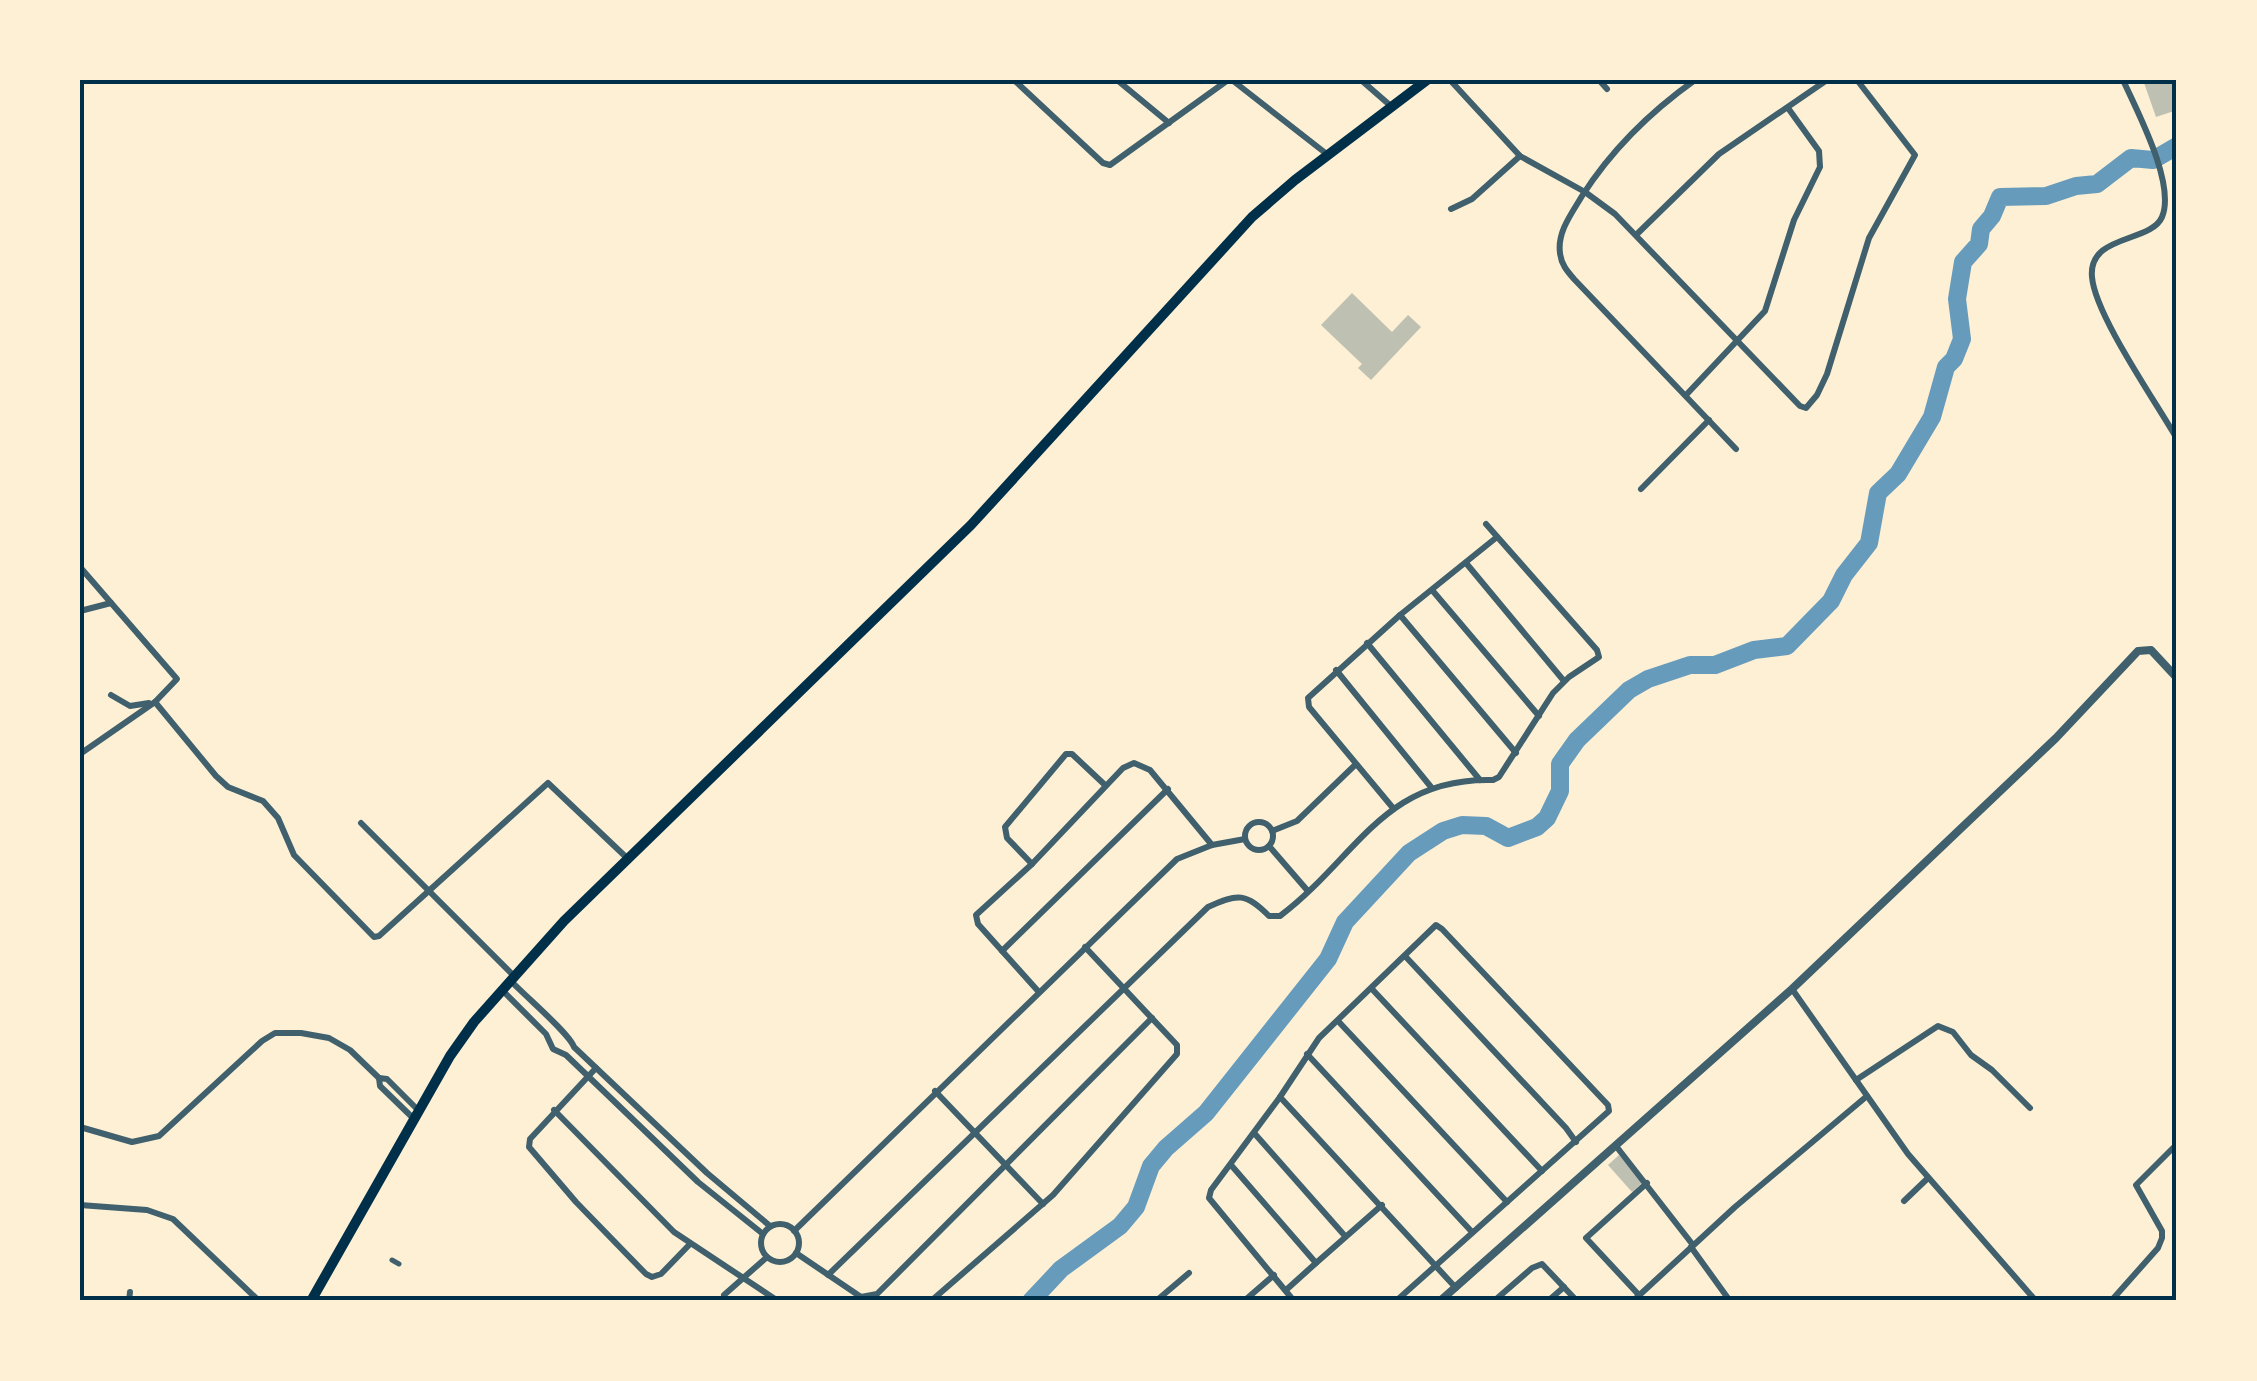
<svg xmlns="http://www.w3.org/2000/svg" width="2257" height="1381" font-family="Quicksand,sans-serif">
<style>
.lines{fill:none;stroke-linecap:round;stroke-linejoin:round}
.river{stroke:#669bbc;stroke-width:18}
.building{fill:#bec0b2}
.pedestrian{stroke:#3f606c;stroke-width:5}
.minor{stroke:#3f606c;stroke-width:6}
.tertiary{stroke:#3f606c;stroke-width:8}
.primary{stroke:#003049;stroke-width:10}
.neatline{fill:none;stroke:#003049;stroke-width:4}
</style>
<rect width="100%" height="100%" fill="#fdf0d5"/>
<g class="lines">
<path class="river" d="M1031,1301L1061,1269L1120,1226L1136,1207L1151,1166L1166,1148L1206,1113L1328,959L1345,922L1409,853L1443,831L1462,825L1486,826L1508,838L1537,827L1547,818L1560,791V764L1577,740L1629,690L1648,679L1690,665H1715L1754,650L1787,646L1831,601L1844,575L1869,543L1878,493L1898,474L1932,417L1946,367L1954,359L1962,339L1957,299L1963,262L1979,244L1981,229L1992,216L2000,197L2046,196L2076,186L2097,184L2131,158L2153,160L2177,146"/>
</g>
<g class="building">
<path d="M2143,80H2177V110L2156,117Z"/>
<path d="M1352,293L1392,332L1408,315L1421,327L1371,380L1358,368L1362,364L1321,325Z"/>
<path d="M1619,1155L1643,1182L1632,1192L1608,1165Z"/>
</g>
<g class="lines">
<path class="pedestrian" d="M392,1260L399,1264"/>
<g class="minor">
<path d="M1014,80L1103,163L1110,165L1228,80"/>
<path d="M1117,80L1169,123"/>
<path d="M1232,80L1328,155"/>
<path d="M1361,80L1392,107"/>
<path d="M1450,80L1520,156L1585,192L1615,214L1800,406L1806,408L1817,395L1827,374L1869,238L1915,155L1857,80"/>
<path d="M1599,80L1607,89"/>
<path d="M1695,80C1650,112 1612,149 1582,196C1572,213 1557,232 1560,253C1561,264 1567,271 1574,279L1736,449"/>
<path d="M2123,80C2137,111 2176,184 2162,217C2151,243 2088,234 2092,277C2095,315 2156,402 2177,439"/>
<path d="M1451,209L1472,199L1520,156"/>
<path d="M1636,235L1719,154L1827,80"/>
<path d="M1686,395L1765,311L1794,220L1820,167L1819,151L1788,108"/>
<path d="M1641,489L1709,420"/>
<path d="M1466,563L1564,681"/>
<path d="M80,567L177,679L155,702L80,754"/>
<path d="M1432,590L1539,716"/>
<path d="M80,611L111,603"/>
<path d="M1400,615L1516,753"/>
<path d="M1367,643L1480,780"/>
<path d="M1336,670L1431,787"/>
<path d="M111,695L130,706L149,703"/>
<path d="M155,702L216,776L228,787L263,801L278,818L294,855L374,937L379,936L548,783L627,858"/>
<path d="M1393,808L1309,707L1308,698L1400,615L1497,537"/>
<circle cx="1259" cy="836" r="14"/>
<path d="M361,823L514,976"/>
<path d="M1272,831L1297,821L1356,764"/>
<path d="M1269,846L1307,890"/>
<path d="M1032,864L1007,838L1005,827L1066,754H1072L1105,785"/>
<path d="M1002,951L1168,789"/>
<path d="M1405,956L1566,1128L1576,1142"/>
<path d="M511,981C525,996 569,1033 574,1047L707,1173L770,1226"/>
<path d="M1372,989L1542,1171"/>
<path d="M1792,989L1908,1154L2036,1301"/>
<path d="M503,991L546,1034L553,1049L566,1055L698,1182L763,1234"/>
<path d="M1038,991L978,924L976,915L1032,864L1123,768L1134,763L1150,770L1212,845"/>
<path d="M1339,1022L1507,1202"/>
<path d="M1307,1054L1472,1232"/>
<path d="M596,1068L530,1139L529,1147L576,1202L646,1274L652,1277L661,1274L690,1244"/>
<path d="M379,1078L387,1079L418,1110"/>
<path d="M1856,1080L1938,1026L1953,1032L1971,1055L1992,1070L2030,1108"/>
<path d="M935,1091L1043,1204"/>
<path d="M1280,1097L1211,1190L1209,1198L1294,1301"/>
<path d="M554,1110L674,1232L778,1301"/>
<path d="M80,1127L132,1142L159,1136L262,1041L275,1033H301L329,1038L350,1050L379,1078L380,1086L413,1118"/>
<path d="M1255,1134L1345,1236"/>
<path d="M1616,1146L1693,1245"/>
<path d="M1231,1165L1316,1263L1286,1290"/>
<path d="M1904,1201L1928,1178"/>
<path d="M80,1205L147,1210L173,1219L259,1301"/>
<circle cx="780" cy="1243" r="19"/>
<path d="M794,1231L1177,859L1212,845L1245,839"/>
<path d="M1691,1247L1730,1301"/>
<path d="M796,1253L861,1297L877,1294L1152,1018"/>
<path d="M1316,1263L1382,1205"/>
<path d="M828,1275L1208,907C1238,893 1246,893 1269,916H1280C1357,858 1383,777 1493,780L1499,777L1553,693L1569,677L1599,657L1597,650L1486,524"/>
<path d="M1638,1294L1586,1238L1647,1183"/>
<path d="M724,1295L767,1257"/>
<path d="M129,1301L130,1292"/>
<path d="M931,1301L1053,1195L1177,1054V1045L1085,947"/>
<path d="M1156,1301L1189,1273"/>
<path d="M1244,1301L1274,1275"/>
<path d="M1396,1301L1609,1111L1608,1105L1442,929L1436,925L1319,1038L1280,1097L1456,1288"/>
<path d="M1494,1301L1532,1268L1542,1264L1577,1301"/>
<path d="M1548,1301L1564,1287"/>
<path d="M1633,1301L1735,1207L1867,1096"/>
<path d="M2111,1301L2158,1248L2162,1238V1231L2136,1185L2177,1144"/>
</g>
<path class="tertiary" d="M1440,1301L1792,989L2056,738L2138,651L2151,650L2177,678"/>
<path class="primary" d="M311,1301L450,1056L474,1022L564,921L971,525L1252,217L1295,180L1427,80"/>
</g>
<rect width="2257" height="1381" fill="none" stroke="#fdf0d5" stroke-width="165"/>
<rect x="82" y="82" width="2092" height="1216" class="neatline"/>
</svg>
